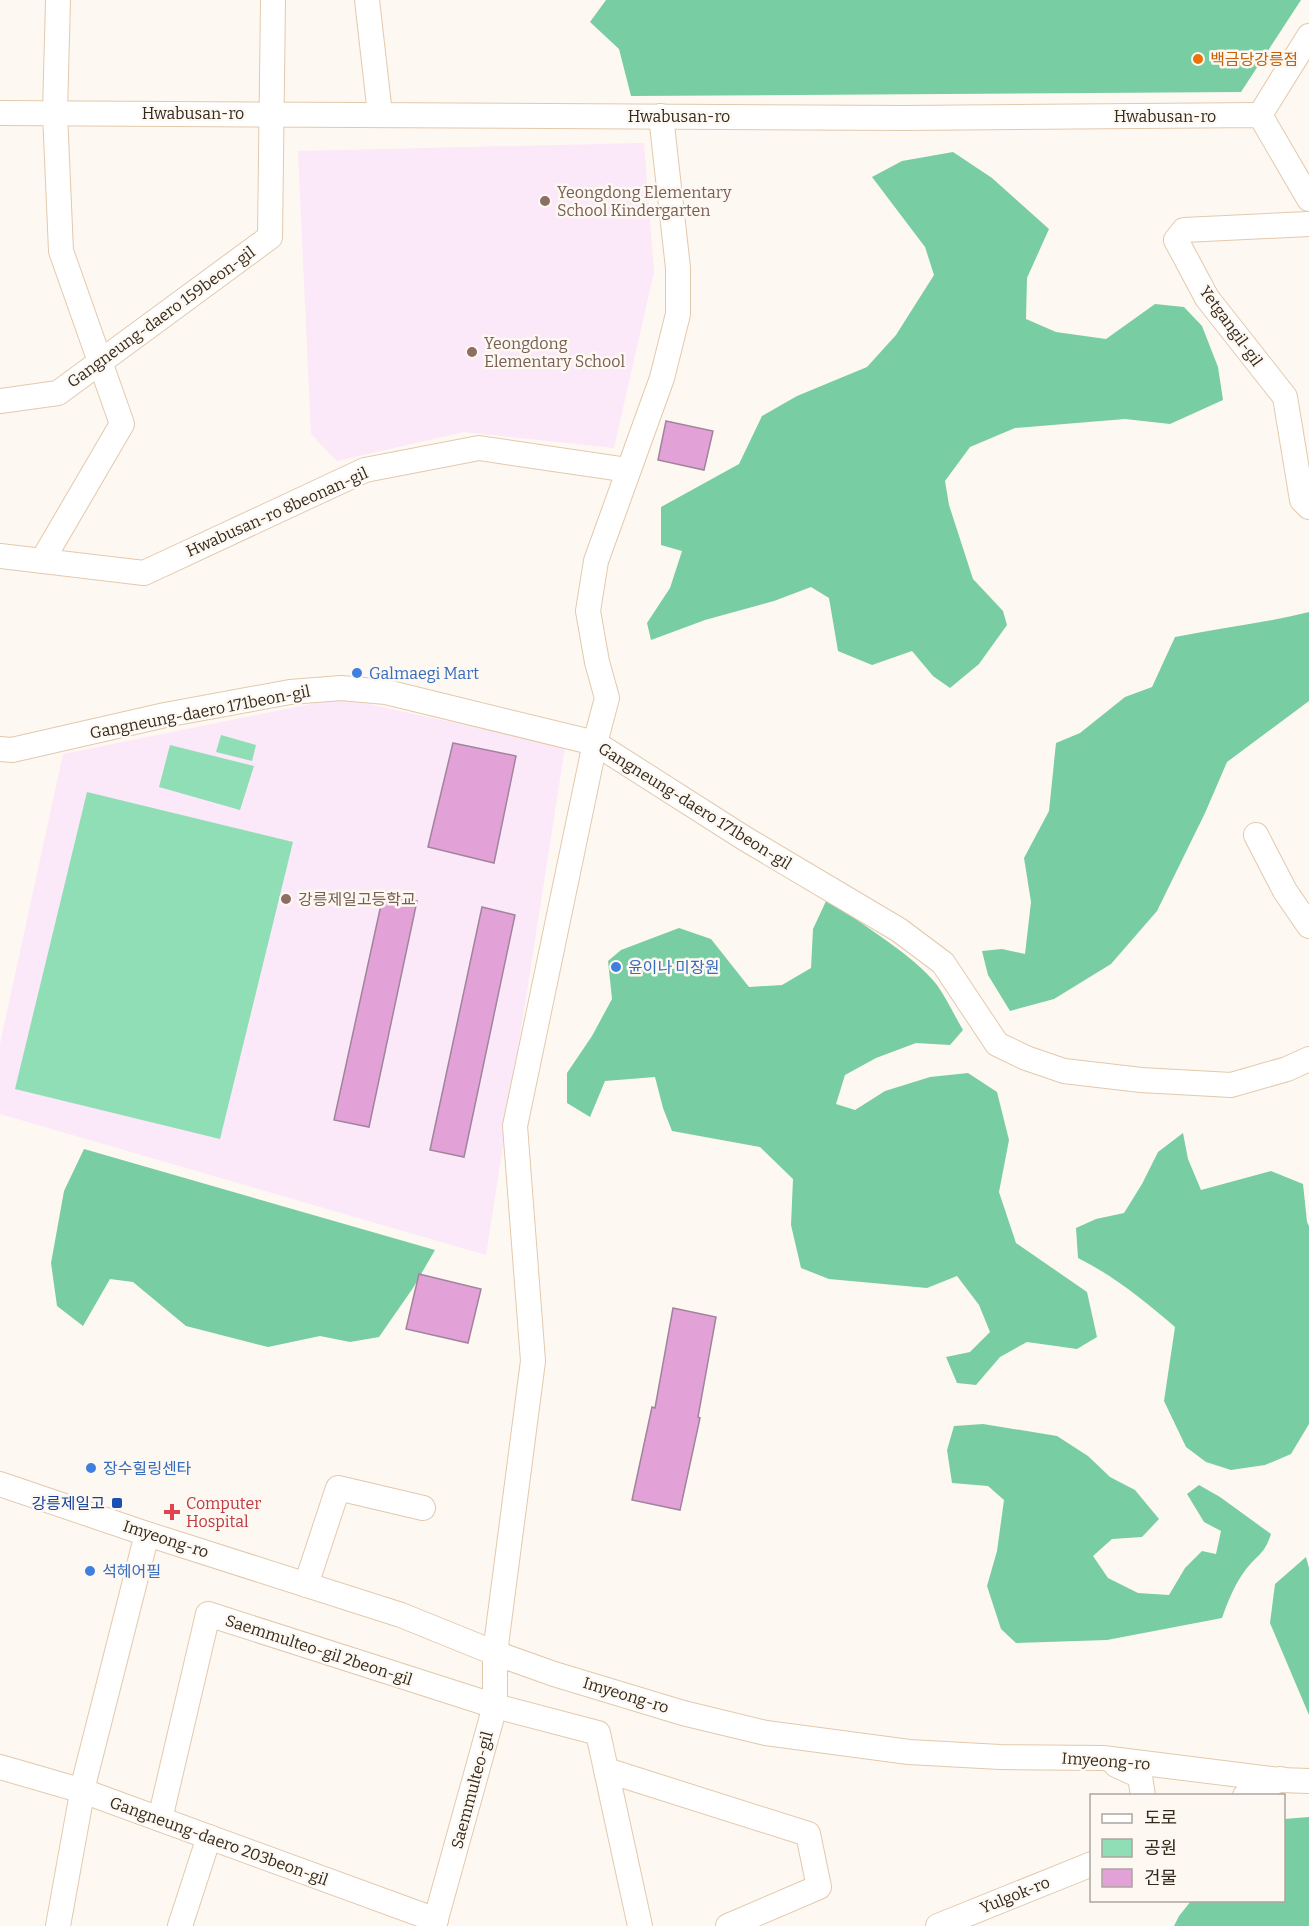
<svg xmlns="http://www.w3.org/2000/svg" width="1309" height="1926" font-family="Bitter,'Noto Sans KR',serif">
<style>
.education{fill:#fbe8f9}
.green{fill:#90deb6}
.forest{fill:#79cda3}
.building{fill:#e2a2d7;stroke:#a1849c;stroke-width:1.5}
.lines{fill:none;stroke-linecap:round;stroke-linejoin:round}
.minor-casing{stroke:#e3c9ac;stroke-width:26}
.minor{stroke:#fff;stroke-width:24}
.food-dot{fill:#e8710a;stroke:#fdf8f2;stroke-width:2}
.education-dot{fill:#8d6e63;stroke:#fdf8f2;stroke-width:2}
.shop-dot{fill:#3f7fe0;stroke:#fdf8f2;stroke-width:2}
.transit-dot{fill:#1a4fb4;stroke:#fdf8f2;stroke-width:2}
.health-dot{fill:#e0444e;stroke:#fdf8f2;stroke-width:2}
.labels{text-anchor:middle;dominant-baseline:central;stroke-width:5;stroke-linejoin:round;paint-order:stroke}
.food-label{font-size:16px;fill:#c56008;stroke:#fdf8f2;text-anchor:start}
.street-label{font-size:16px;fill:#33291d;stroke:#fdf8f2}
.education-label{font-size:16px;fill:#785e54;stroke:#fdf8f2;text-anchor:start}
.shop-label{font-size:16px;fill:#366cbe;stroke:#fdf8f2;text-anchor:start}
.transit-label{font-size:16px;fill:#164399;stroke:#fdf8f2;text-anchor:end}
.health-label{font-size:16px;fill:#be3a42;stroke:#fdf8f2;text-anchor:start}
</style>
<rect width="100%" height="100%" fill="#fdf8f2"/>
<g class="education">
<path d="M644,143L654,272L614,448L464,432L337,461L311,434L298,151Z"/>
<path d="M341,698L565,747L486,1255L0,1114V1044L63,754Z"/>
</g>
<g class="green">
<path d="M221,735L256,745L252,761L216,752Z"/>
<path d="M170,745L254,766L240,810L159,787Z"/>
<path d="M87,792L293,842L220,1139L15,1089Z"/>
</g>
<g class="forest">
<path d="M606,0H1301L1241,92L631,96L619,49L590,22Z"/>
<path d="M953,152L992,178L1049,229L1027,278L1026,319L1056,332L1106,339L1155,304L1184,307L1202,326L1218,367L1223,400L1170,424L1125,419L1015,428L970,447L945,481L949,505L973,579L1003,611L1007,625L979,664L950,688L933,676L912,651L872,665L838,651L829,598L811,587L774,601L705,620L651,640L647,623L670,588L682,551L661,545V507L739,464L762,416L797,396L867,367L896,335L934,275L925,247L872,177L902,161Z"/>
<path d="M1309,612V701L1227,762L1205,813L1157,911L1111,964L1054,999L1010,1011L988,975L982,951L1002,949L1025,954L1031,902L1024,858L1049,811L1056,743L1080,733L1125,697L1152,687L1175,637C1220,628 1265,623 1309,612Z"/>
<path d="M827,899C858,922 915,956 937,985C947,999 954,1015 963,1030L950,1045L916,1043L876,1058L845,1075L836,1104L855,1110L885,1091L930,1077L968,1073L997,1092L1009,1140L999,1192L1016,1243L1087,1292L1097,1337L1077,1349L1027,1342L1000,1357L976,1385L957,1383L946,1357L970,1352L990,1332L979,1305L957,1276L927,1288L829,1279L801,1268L791,1225L793,1179L760,1147L672,1131L663,1108L655,1077L605,1081L590,1117L567,1103V1073L592,1036L612,999L608,961L621,950L679,928L711,939L749,987L782,985L811,968L813,929Z"/>
<path d="M1183,1133L1188,1159L1201,1190L1271,1171L1303,1184L1307,1222L1309,1226V1424L1291,1454L1265,1465L1231,1470L1206,1462L1186,1447L1164,1401L1175,1327C1145,1301 1114,1276 1078,1258L1076,1228L1096,1219L1124,1213L1142,1184L1158,1152Z"/>
<path d="M84,1149L435,1250L413,1288L379,1337L350,1342L320,1336L268,1347L186,1326L133,1282L110,1279L83,1326L57,1306L51,1263L64,1191Z"/>
<path d="M983,1424L1057,1436L1088,1456L1110,1477L1135,1490L1159,1519L1142,1537L1112,1539L1093,1556L1108,1578L1138,1593L1169,1595L1185,1568L1202,1551L1216,1554L1221,1531L1204,1522L1187,1494L1199,1485L1220,1497L1271,1534C1264,1556 1256,1555 1244,1572C1234,1586 1228,1601 1222,1618L1107,1640L1016,1643L1001,1629L987,1586L997,1551L1004,1500L988,1486L952,1483L947,1450L954,1426Z"/>
<path d="M1306,1557L1309,1568V1715L1270,1623L1275,1584Z"/>
<path d="M1309,1817V1926H1174L1179,1916L1191,1901L1284,1900V1819Z"/>
</g>
<g class="building">
<path d="M666,421L713,431L704,470L658,460Z"/>
<path d="M453,743L516,756L494,863L428,847Z"/>
<path d="M384,891L417,901L369,1127L334,1120Z"/>
<path d="M482,907L515,915L464,1157L430,1150Z"/>
<path d="M419,1274L481,1289L468,1343L406,1329Z"/>
<path d="M673,1308L716,1317L698,1417L700,1418L680,1510L632,1500L652,1407L655,1408Z"/>
</g>
<g class="lines">
<defs>
<g id="minor">
<path d="M367,0L380,114"/>
<path d="M0,113L905,118L1260,115L1309,199"/>
<path d="M1260,115L1309,36"/>
<path d="M1309,224L1184,230L1176,240L1207,298L1285,397L1302,500L1309,507"/>
<path d="M0,401L58,393L270,237L273,0"/>
<path d="M0,556L144,573L365,470L479,448L628,470"/>
<path d="M42,561L122,424L61,251L55,113L58,0"/>
<path d="M0,749L12,750L165,715L290,692L341,688L386,692L595,743L744,838L899,930L943,963L997,1044L1026,1058L1064,1071L1141,1080L1231,1085L1287,1069L1309,1059"/>
<path d="M1256,835L1285,891L1309,926"/>
<path d="M0,1484L147,1534L401,1615L495,1653L554,1674L683,1713L766,1733L909,1752L1000,1757L1103,1758L1280,1780L1309,1781"/>
<path d="M306,1585L338,1488L423,1508"/>
<path d="M1116,1765L1140,1776L1143,1796"/>
<path d="M0,1767L83,1791L436,1920"/>
<path d="M606,1770L808,1834L819,1887L728,1926"/>
<path d="M1245,1796L1281,1779"/>
<path d="M160,1819L208,1614L495,1706L598,1733L640,1926"/>
<path d="M58,1926L84,1782L147,1534"/>
<path d="M180,1926L209,1837"/>
<path d="M434,1926L495,1706V1653L533,1361L515,1126L595,743L607,698L597,662L588,611L596,561L662,378L678,314V268L661,116"/>
<path d="M938,1926L1092,1864"/>
</g>
</defs>
<use href="#minor" class="minor-casing"/>
<use href="#minor" class="minor"/>
</g>
<circle class="food-dot" cx="1198" cy="59" r="6"/>
<g class="education-dot">
<circle cx="545" cy="201" r="6"/>
<circle cx="472" cy="352" r="6"/>
<circle cx="286" cy="899" r="6"/>
</g>
<g class="shop-dot">
<circle cx="357" cy="673" r="6"/>
<circle cx="616" cy="967" r="6"/>
<circle cx="91" cy="1468" r="6"/>
<circle cx="90" cy="1571" r="6"/>
</g>
<rect class="transit-dot" x="111" y="1497" width="12" height="12" rx="3"/>
<path class="health-dot" d="M169 1503h6v6h6v6h-6v6h-6v-6h-6v-6h6z"/>
<g class="labels">
<g class="food-label">
<text x="1210" y="59">백금당강릉점</text>
</g>
<g class="street-label">
<text x="193" y="113">Hwabusan-ro</text>
<text x="679" y="116">Hwabusan-ro</text>
<text x="1165" y="116">Hwabusan-ro</text>
<text transform="translate(161 317) rotate(-36)">Gangneung-daero 159beon-gil</text>
<text transform="translate(1231 326) rotate(54)">Yetgangil-gil</text>
<text transform="translate(277 512) rotate(-24)">Hwabusan-ro 8beonan-gil</text>
<text transform="translate(200 712) rotate(-11)">Gangneung-daero 171beon-gil</text>
<text transform="translate(695 806) rotate(32)">Gangneung-daero 171beon-gil</text>
<text transform="translate(166 1539) rotate(18)">Imyeong-ro</text>
<text transform="translate(319 1650) rotate(18)">Saemmulteo-gil 2beon-gil</text>
<text transform="translate(626 1695) rotate(17)">Imyeong-ro</text>
<text transform="translate(1106 1761) rotate(4)">Imyeong-ro</text>
<text transform="translate(472 1790) rotate(-75)">Saemmulteo-gil</text>
<text transform="translate(219 1841) rotate(20)">Gangneung-daero 203beon-gil</text>
<text transform="translate(1015 1895) rotate(-22)">Yulgok-ro</text>
</g>
<g class="education-label">
<text x="557" y="192">Yeongdong Elementary<tspan x="557" dy="18">School Kindergarten</tspan></text>
<text x="484" y="343">Yeongdong<tspan x="484" dy="18">Elementary School</tspan></text>
<text x="298" y="899">강릉제일고등학교</text>
</g>
<g class="shop-label">
<text x="369" y="673">Galmaegi Mart</text>
<text x="628" y="967">윤이나 미장원</text>
<text x="103" y="1468">장수힐링센타</text>
<text x="102" y="1571">석헤어필</text>
</g>
<g class="transit-label">
<text x="105" y="1503">강릉제일고</text>
</g>
<g class="health-label">
<text x="186" y="1503">Computer<tspan x="186" dy="18">Hospital</tspan></text>
</g>
</g>
<rect x="1090" y="1794" width="195" height="108" fill="#fdf8f2" stroke="#aca59d" stroke-width="1.5"/>
<rect x="1102" y="1814" width="30" height="9" fill="#ffffff" stroke="#aca59d" stroke-width="1.5"/>
<text x="1144" y="1824" font-size="18" fill="#33291d">도로</text>
<rect x="1102" y="1839" width="30" height="18" fill="#90deb6" stroke="#aca59d" stroke-width="1.5"/>
<text x="1144" y="1854" font-size="18" fill="#33291d">공원</text>
<rect x="1102" y="1869" width="30" height="18" fill="#e2a2d7" stroke="#aca59d" stroke-width="1.5"/>
<text x="1144" y="1884" font-size="18" fill="#33291d">건물</text>
</svg>
